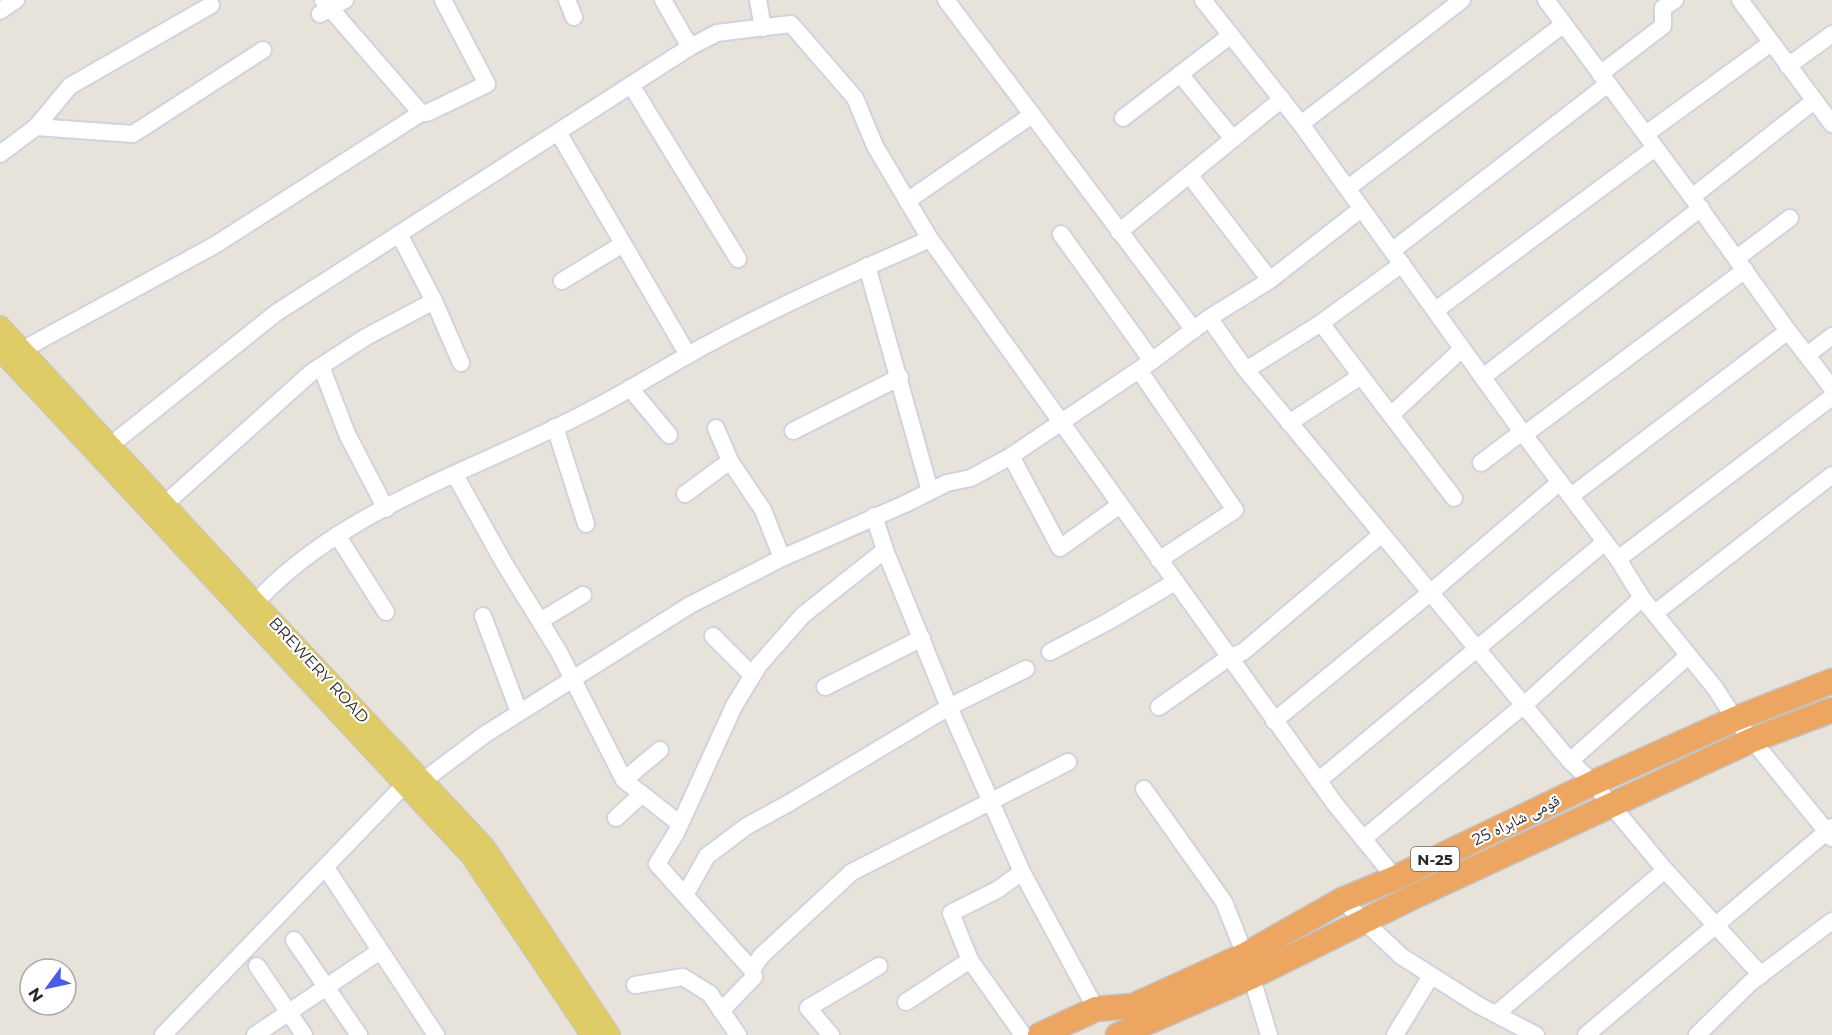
<svg xmlns="http://www.w3.org/2000/svg" width="1832" height="1035" font-family="Montserrat,'Noto Naskh Arabic',sans-serif">
<style>
.lines{fill:none;stroke-linecap:round;stroke-linejoin:round}
.minor-casing{stroke:#d0d2df;stroke-width:20}
.major-casing{stroke:#c3c3c3;stroke-width:22}
.highway-casing{stroke:#c3c3c3;stroke-width:27}
.minor{stroke:#fff;stroke-width:16}
.major{stroke:#e0cc67;stroke-width:20}
.highway{stroke:#eca662;stroke-width:24}
.labels{text-anchor:middle;dominant-baseline:central;stroke-width:4.5;stroke-linejoin:round;paint-order:stroke}
.shield{fill:#fff;stroke:#686868;stroke-width:1.5}
.shield-label{font-size:15px;font-weight:bold;fill:#272727}
.street-label{font-size:16px;fill:#272727;stroke:#fff}
</style>
<rect width="100%" height="100%" fill="#e8e3da"/>
<g class="lines">
<defs>
<g id="minor">
<path d="M323,0L421,113"/>
<path d="M567,0L574,17"/>
<path d="M663,0L690,47"/>
<path d="M758,0L763,28"/>
<path d="M946,0L1194,330"/>
<path d="M1203,0L1301,124L1522,432L1618,559L1642,598L1715,688L1735,719L1832,838"/>
<path d="M1546,0L1692,197L1788,331L1832,388"/>
<path d="M1740,0L1832,124"/>
<path d="M0,11L16,0"/>
<path d="M320,14L345,0"/>
<path d="M1788,66L1832,34"/>
<path d="M1180,74L1233,139"/>
<path d="M1600,74L1663,26V8L1675,0"/>
<path d="M631,85L738,259"/>
<path d="M1123,118L1231,35"/>
<path d="M1301,124L1462,0"/>
<path d="M36,127L133,134L263,50"/>
<path d="M558,132L688,355"/>
<path d="M1646,134L1771,43"/>
<path d="M0,154L36,127L70,86L211,5"/>
<path d="M1190,176L1270,280"/>
<path d="M1348,188L1564,24"/>
<path d="M1692,197L1814,101"/>
<path d="M907,201L1032,115"/>
<path d="M1119,232L1282,99"/>
<path d="M399,234L434,301L461,363"/>
<path d="M1061,234L1152,361"/>
<path d="M1393,250L1608,84"/>
<path d="M1737,258L1790,218"/>
<path d="M867,266L930,491"/>
<path d="M562,281L623,244"/>
<path d="M1436,310L1655,148"/>
<path d="M1209,318L1246,370L1570,761L1593,783L1665,870L1761,975"/>
<path d="M22,350L215,245L421,113H427L487,84L443,0"/>
<path d="M1807,355L1832,336"/>
<path d="M321,366L347,434L386,509"/>
<path d="M1139,370L1235,510L1159,560"/>
<path d="M1246,370L1321,323L1402,264"/>
<path d="M1361,376L1454,498"/>
<path d="M1483,377L1701,208"/>
<path d="M630,388L669,435"/>
<path d="M1391,415L1462,349"/>
<path d="M1289,423L1361,376L1321,323"/>
<path d="M555,427L586,524"/>
<path d="M716,428L730,461L763,510L782,558"/>
<path d="M793,431L900,377"/>
<path d="M1525,434L1745,270"/>
<path d="M102,452L276,313L690,47L717,33L791,24L855,98L875,146L930,239L1335,804L1395,878"/>
<path d="M1011,456L1060,548L1120,505"/>
<path d="M1481,463L1522,432"/>
<path d="M455,475L504,563L559,652L624,780L680,824"/>
<path d="M685,494L730,461"/>
<path d="M1571,496L1788,331"/>
<path d="M156,512L312,372L366,337L434,301"/>
<path d="M874,516L885,550L949,707L1022,872L1096,1009"/>
<path d="M337,535L386,612"/>
<path d="M1618,559L1832,397"/>
<path d="M247,612C332,512 472,472 585,413C627,392 667,366 708,344C780,305 855,272 930,239"/>
<path d="M1655,613L1832,475"/>
<path d="M483,616L519,712"/>
<path d="M540,621L583,595"/>
<path d="M713,636L752,675"/>
<path d="M1050,652L1109,621L1175,582"/>
<path d="M825,687L922,638"/>
<path d="M1159,707L1228,658L1243,652L1382,534"/>
<path d="M1274,721L1430,593L1560,482"/>
<path d="M1570,761L1688,656"/>
<path d="M624,780L660,750"/>
<path d="M423,781L484,735L690,605L782,558L907,503L947,483L971,478L1011,456L1152,361L1209,318L1270,280L1361,209"/>
<path d="M1318,781L1605,542"/>
<path d="M1144,789L1224,902L1245,955L1269,1035"/>
<path d="M616,818L642,794"/>
<path d="M1363,839L1524,705L1642,598"/>
<path d="M326,868L436,1035"/>
<path d="M1022,872L997,890L951,913L970,960L1023,1035"/>
<path d="M685,895L707,856L747,826L789,803L949,707L1026,669"/>
<path d="M1342,900L1401,956L1478,1005L1536,1035"/>
<path d="M294,940L359,1035"/>
<path d="M257,966L304,1035"/>
<path d="M752,970L761,956L852,872L1068,762"/>
<path d="M635,985L683,977L710,994L738,1035"/>
<path d="M906,1002L970,960"/>
<path d="M721,1011L754,977L752,970L657,864L676,833L734,706L759,665L803,615L885,550"/>
<path d="M1496,1014L1665,870"/>
<path d="M163,1035L413,776"/>
<path d="M255,1035L380,951"/>
<path d="M831,1035L808,1008L879,966"/>
<path d="M1395,1035L1431,976"/>
<path d="M1586,1035L1832,827"/>
<path d="M1697,1035L1750,983L1832,921"/>
</g>
<g id="major">
<path d="M0,326L255,602L485,847L610,1035"/>
<path d="M0,350L471,856L591,1035"/>
</g>
<g id="highway">
<path d="M1040,1035L1096,1009L1133,1006L1245,955L1342,900L1395,878L1593,783L1735,719L1832,681"/>
<path d="M1118,1035L1251,977L1415,896L1752,740L1832,710"/>
</g>
</defs>
<use href="#minor" class="minor-casing"/>
<use href="#major" class="major-casing"/>
<use href="#highway" class="highway-casing"/>
<use href="#minor" class="minor"/>
<use href="#major" class="major"/>
<use href="#highway" class="highway"/>
</g>
<g class="labels">
<rect class="shield" x="1411" y="847" width="48" height="24" rx="4.5"/>
<g class="shield-label">
<text x="1435" y="859">N-25</text>
</g>
<g class="street-label">
<text transform="translate(319 670) rotate(47)">BREWERY ROAD</text>
<text transform="translate(1516 820) rotate(-26)">قومی شاہراہ 25</text>
</g>
</g>
<g transform="translate(48 987) rotate(237)"><circle r="28" fill="#ffffff" stroke="#a9a9a9" stroke-width="1.5"/>
<path d="M0-4.5L10 22L0 15L-10 22Z" fill="#4a5de5"/>
<text y="-9" font-size="16" font-weight="bold" text-anchor="middle" fill="#272727">N</text>
</g>
</svg>
